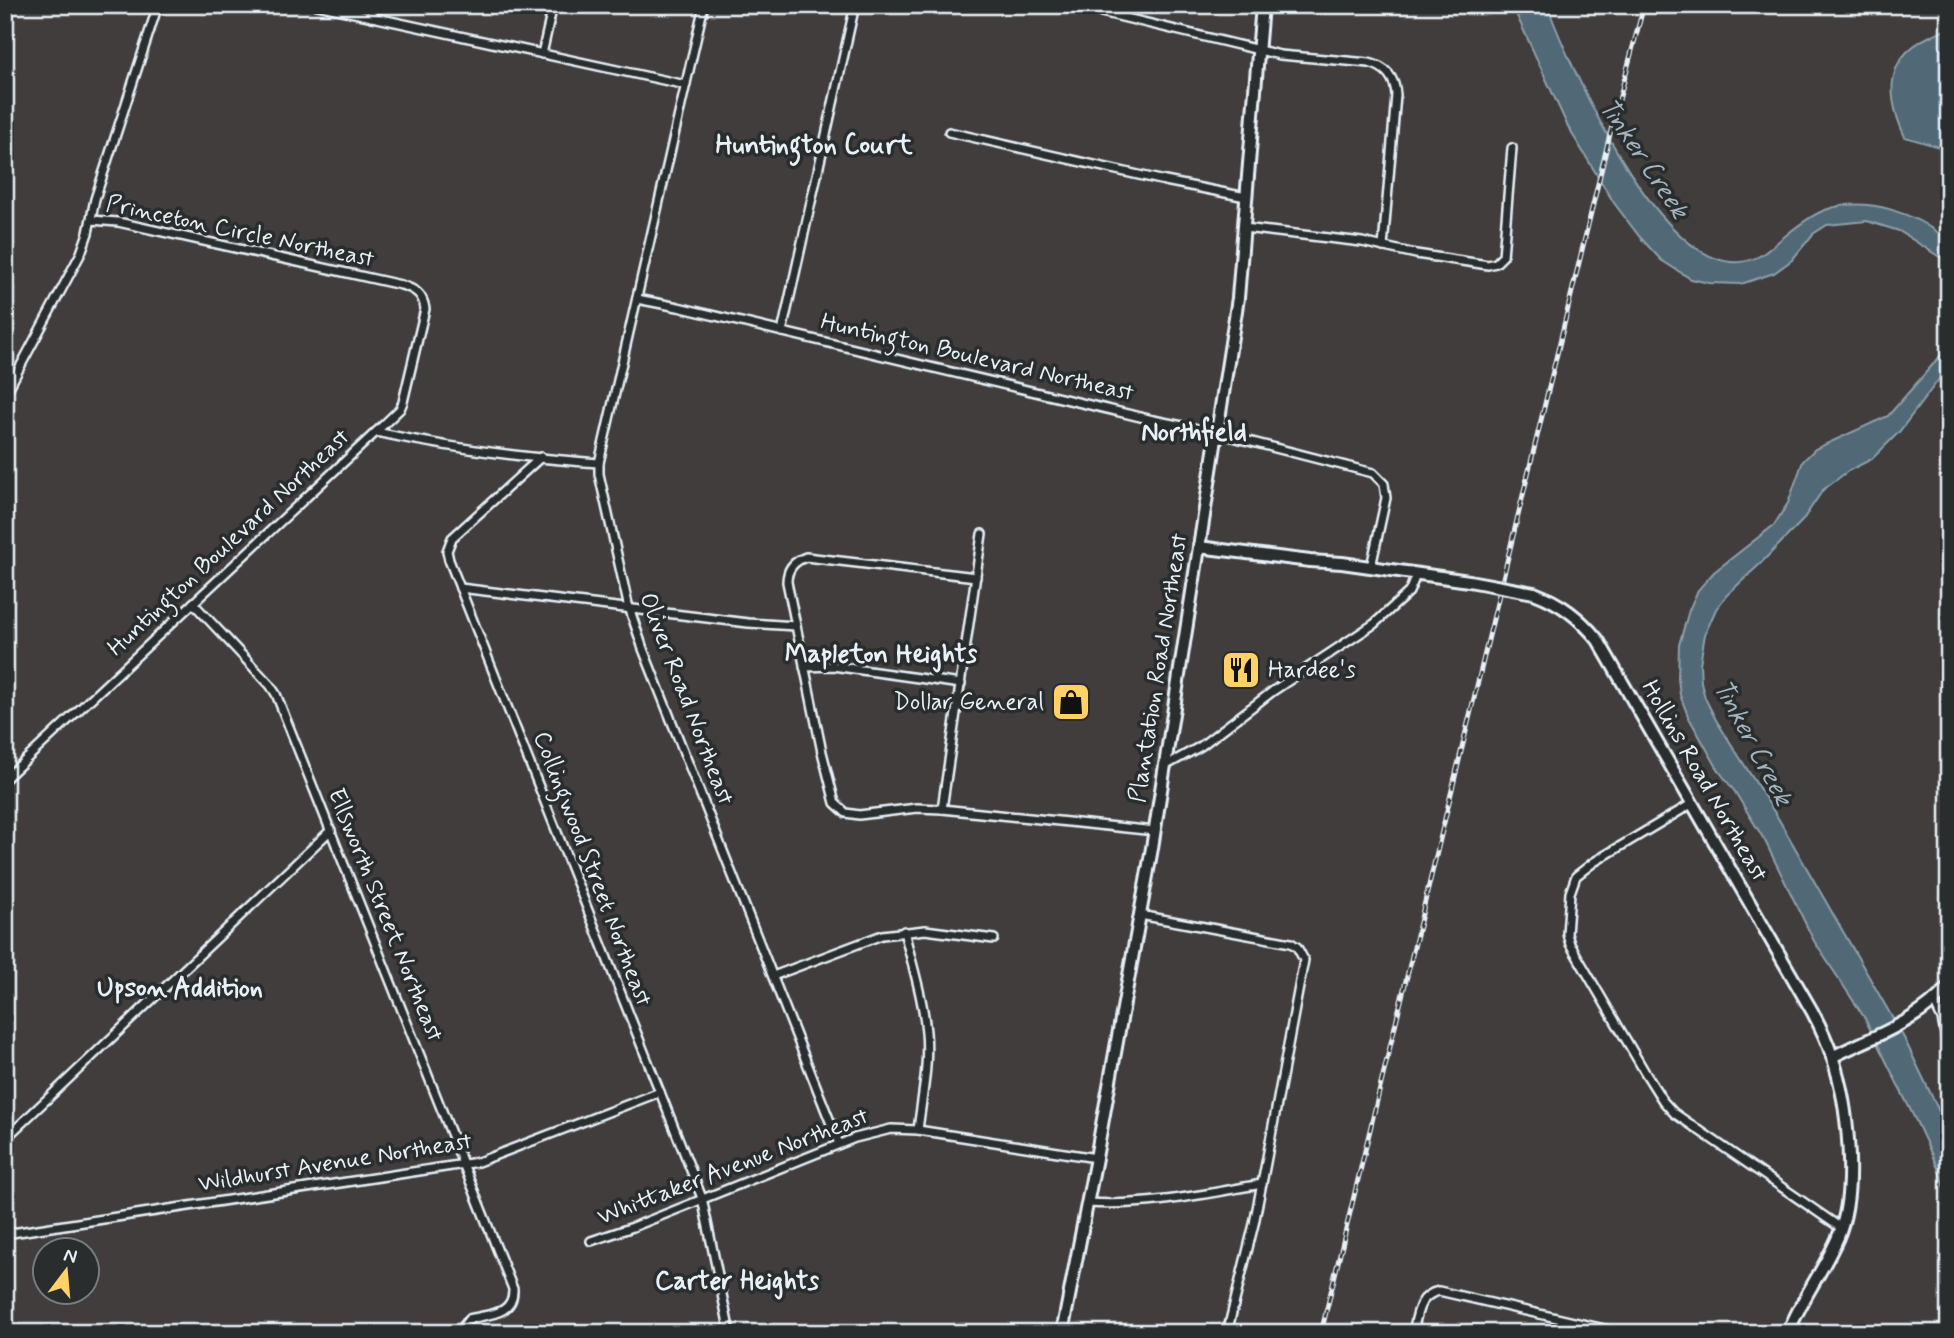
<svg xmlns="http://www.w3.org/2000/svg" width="1954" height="1338" font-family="Mynerve,sans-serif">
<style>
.water{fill:#516976;stroke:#8d9faa;stroke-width:2}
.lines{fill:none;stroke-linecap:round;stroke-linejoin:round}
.street-casing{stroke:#e8f1f8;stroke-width:12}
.secondary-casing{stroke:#e8f1f8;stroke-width:16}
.street{stroke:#2a2d2e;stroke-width:7}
.secondary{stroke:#2a2d2e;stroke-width:10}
.rail-casing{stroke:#e8f1f8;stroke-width:5}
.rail{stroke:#2a2d2e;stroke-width:2.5;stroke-dasharray:8;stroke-linecap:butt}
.secondary-bridge-casing{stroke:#e8f1f8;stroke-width:16;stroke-linecap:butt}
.secondary-bridge{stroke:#2a2d2e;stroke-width:10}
.labels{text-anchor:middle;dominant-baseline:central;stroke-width:7;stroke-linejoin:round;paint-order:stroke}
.street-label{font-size:24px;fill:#e8f1f8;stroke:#2a2d2e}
.poi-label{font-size:24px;fill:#e8f1f8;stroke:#2a2d2e;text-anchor:start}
.neighbourhood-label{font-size:26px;font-weight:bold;fill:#e8f1f8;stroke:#2a2d2e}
.water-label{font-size:26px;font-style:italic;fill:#a4b4be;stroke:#2a2d2e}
</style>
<rect width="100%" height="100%" fill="#403d3c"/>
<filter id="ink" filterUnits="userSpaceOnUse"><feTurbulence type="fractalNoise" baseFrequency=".0143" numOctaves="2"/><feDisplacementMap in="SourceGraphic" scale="14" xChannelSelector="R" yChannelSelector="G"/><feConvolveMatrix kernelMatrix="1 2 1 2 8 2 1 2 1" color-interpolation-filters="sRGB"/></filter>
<g filter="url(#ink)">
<g class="water">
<path d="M1512,5H1547C1571,69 1659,269 1740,262C1761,260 1769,248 1785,236C1796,227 1812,215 1825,210C1868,195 1915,213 1949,241V263L1899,231L1867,221L1827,225L1813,234L1792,260L1774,273L1741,284L1709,283L1691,279L1661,260L1639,236L1614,203L1568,127Z"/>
<path d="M1949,29V150L1905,137C1881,85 1889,47 1949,29Z"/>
<path d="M1949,346V366L1899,432L1872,459L1848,471L1823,490L1802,521L1760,564L1727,595L1716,609L1705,634L1700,664L1701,682L1705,698L1716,720L1778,818L1904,1038L1949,1132V1203L1938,1168L1916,1121L1864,1017L1814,941L1765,841L1735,792L1719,771L1688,716L1680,695L1678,678L1679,645L1689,610L1698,590L1714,572L1774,525L1788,503L1803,461L1815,449L1888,416Z"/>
</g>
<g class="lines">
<defs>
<g id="street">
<path d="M317,5L686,85"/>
<path d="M704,5L599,463V474L628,604L643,649L839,1144"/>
<path d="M1072,5L1280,55L1369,63C1386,67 1395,78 1396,95L1383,247"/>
<path d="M371,17L374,5"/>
<path d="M542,54L553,5"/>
<path d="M949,132L1165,181L1246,197"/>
<path d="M91,220L118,222L401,285C415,289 423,294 425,309L403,402L400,409L376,432"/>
<path d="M1244,228L1362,242L1416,254L1488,265L1496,263L1503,256L1512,148"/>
<path d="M637,299L678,307L1153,420L1217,433L1373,473L1384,484L1386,498L1371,567"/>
<path d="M782,332L855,5"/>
<path d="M5,395L81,253L88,233L95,199L158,5"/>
<path d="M541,457L452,538L447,551L449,560L702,1198L730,1333"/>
<path d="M976,577L806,557C794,561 787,569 787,582L822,752L835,803L846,813L859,815L917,808L942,809L1155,831"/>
<path d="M460,588L748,623L796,626"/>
<path d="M193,603L270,685L276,694L513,1289C514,1315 489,1314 469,1319L462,1328L463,1333"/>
<path d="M804,667L833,666L961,684"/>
<path d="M1165,766L1201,746L1273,691L1374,624L1409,592L1417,573"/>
<path d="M5,779L376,432C449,448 524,458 599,463"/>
<path d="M1693,803L1594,862L1576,876L1570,893L1567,934L1570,944L1646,1074L1663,1101L1674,1113L1841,1228"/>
<path d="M942,809L982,534"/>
<path d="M1140,915L1291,943L1297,947L1304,960L1265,1168L1254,1224L1227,1333"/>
<path d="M904,931C912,964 923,998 926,1032C929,1065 922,1097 918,1130"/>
<path d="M773,976L882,935L925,930L994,939"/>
<path d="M1934,1002L1942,1019L1949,1054"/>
<path d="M5,1139L331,830"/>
<path d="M1088,1203C1146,1207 1205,1194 1262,1184"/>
<path d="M5,1234L478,1162L660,1092"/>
<path d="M591,1241L633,1227L855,1138L891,1129L918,1130L1096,1158"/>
<path d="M1413,1333C1417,1315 1418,1295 1439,1291L1622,1333"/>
</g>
<g id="secondary">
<path d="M5,8L8,5"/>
<path d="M1199,547L1310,561L1342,563L1469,581"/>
<path d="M1534,593C1561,603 1580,618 1598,640L1812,1011C1820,1026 1827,1040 1832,1056C1848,1103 1858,1191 1838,1237C1824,1270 1801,1299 1788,1333"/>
<path d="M1832,1057C1872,1037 1920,1021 1949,986"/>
<path d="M1062,1333L1096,1158L1152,848L1238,298L1262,5"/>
</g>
</defs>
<use href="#street" class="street-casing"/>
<use href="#secondary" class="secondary-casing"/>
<use href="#street" class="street"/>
<use href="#secondary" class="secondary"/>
<defs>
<path id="rail" d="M1321,1333L1610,134L1644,5"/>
</defs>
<use href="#rail" class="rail-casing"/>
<use href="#rail" class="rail"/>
<defs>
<path id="secondary-bridge" d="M1469,581L1534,593"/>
</defs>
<use href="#secondary-bridge" class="secondary-bridge-casing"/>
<use href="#secondary-bridge" class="secondary-bridge"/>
</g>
</g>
<defs>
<symbol id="restaurant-square" viewBox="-11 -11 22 22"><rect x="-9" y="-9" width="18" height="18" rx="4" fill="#ffd166" stroke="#2a2d2e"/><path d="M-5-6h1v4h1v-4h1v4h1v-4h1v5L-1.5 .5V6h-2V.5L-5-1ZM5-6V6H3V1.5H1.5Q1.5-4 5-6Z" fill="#111"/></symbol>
<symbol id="shop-square" viewBox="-11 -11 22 22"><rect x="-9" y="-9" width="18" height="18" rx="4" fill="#ffd166" stroke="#2a2d2e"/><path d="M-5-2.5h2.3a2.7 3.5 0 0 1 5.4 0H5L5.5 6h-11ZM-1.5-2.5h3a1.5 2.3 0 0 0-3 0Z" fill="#111"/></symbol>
</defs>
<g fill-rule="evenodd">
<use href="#restaurant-square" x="1219" y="648" width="44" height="44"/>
<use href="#shop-square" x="1049" y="680" width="44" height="44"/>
</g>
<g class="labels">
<g class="street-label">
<text transform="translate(240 232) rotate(12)">Princeton Circle Northeast</text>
<text transform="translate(977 358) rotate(13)">Huntington Boulevard Northeast</text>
<text transform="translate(229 543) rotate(-43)">Huntington Boulevard Northeast</text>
<text transform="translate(1159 668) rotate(-81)">Plantation Road Northeast</text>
<text transform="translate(686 699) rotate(69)">Oliver Road Northeast</text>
<text transform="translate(1704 781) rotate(60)">Hollins Road Northeast</text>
<text transform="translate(592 869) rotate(69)">Collingwood Street Northeast</text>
<text transform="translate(385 915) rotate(68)">Ellsworth Street Northeast</text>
<text transform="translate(335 1163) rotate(-9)">Wildhurst Avenue Northeast</text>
<text transform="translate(733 1167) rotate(-21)">Whittaker Avenue Northeast</text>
</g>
<g class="poi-label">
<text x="1268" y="670">Hardee's</text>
<text x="1044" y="702" text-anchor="end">Dollar General</text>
</g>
<g class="neighbourhood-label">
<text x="814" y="146">Huntington Court</text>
<text x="1194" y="433">Northfield</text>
<text x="881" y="655">Mapleton Heights</text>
<text x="180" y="989">Upson Addition</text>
<text x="737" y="1282">Carter Heights</text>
</g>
<g class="water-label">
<text transform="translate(1643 159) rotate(56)">Tinker Creek</text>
<text transform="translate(1752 743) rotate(62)">Tinker Creek</text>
</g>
</g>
<rect width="1954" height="1338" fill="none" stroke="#2a2d2e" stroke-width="28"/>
<rect x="14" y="14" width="1926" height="1310" fill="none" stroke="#e8f1f8" stroke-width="2.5" filter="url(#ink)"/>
<g transform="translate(66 1271) rotate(16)"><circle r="33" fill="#2a2d2e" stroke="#767b7f" stroke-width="2"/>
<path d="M0-5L12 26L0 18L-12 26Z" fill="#ffd166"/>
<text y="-10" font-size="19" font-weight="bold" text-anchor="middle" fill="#e8f1f8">N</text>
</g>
</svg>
